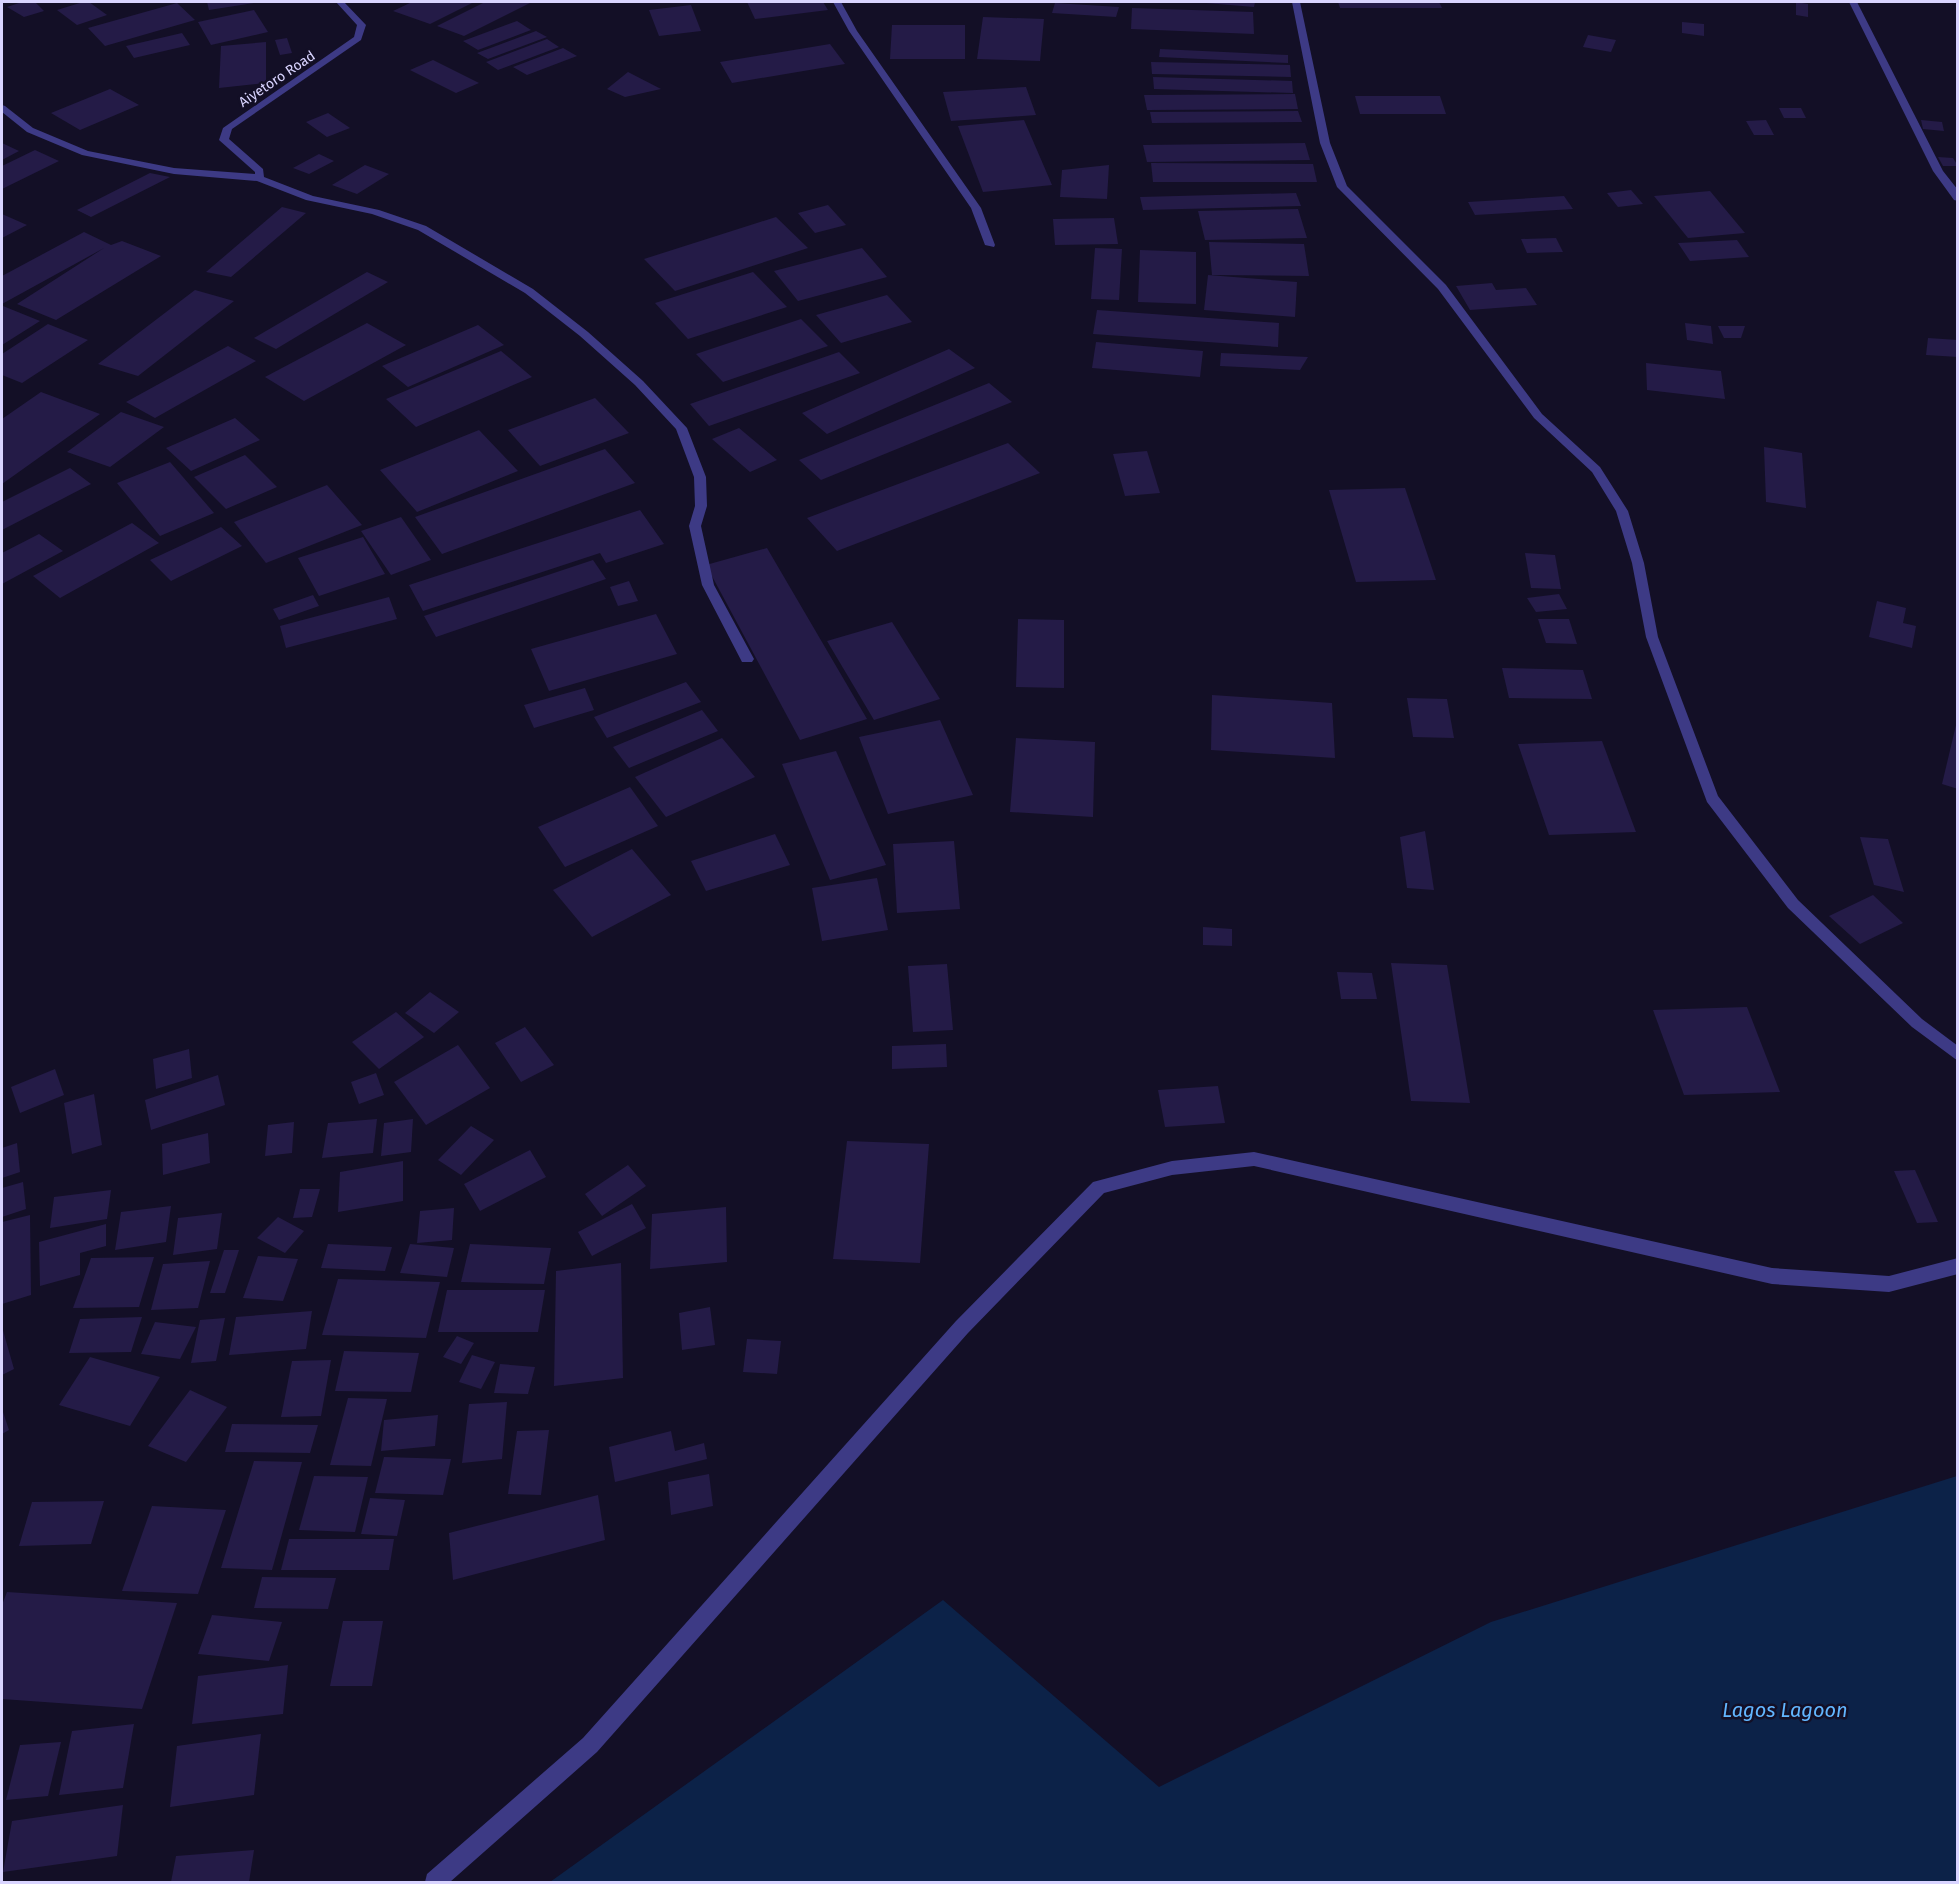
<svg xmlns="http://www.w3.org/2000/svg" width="1959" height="1884" font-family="'Fira Sans',sans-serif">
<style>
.water{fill:#0c2248}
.building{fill:#241b47}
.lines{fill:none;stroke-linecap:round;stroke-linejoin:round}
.minor{fill:#3d3a85;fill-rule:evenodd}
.labels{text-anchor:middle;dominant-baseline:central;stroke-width:5;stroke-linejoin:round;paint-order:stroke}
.far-street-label{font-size:14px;fill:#d9d4ff;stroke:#130f26}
.near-water-label{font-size:20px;font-style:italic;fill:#62b6ff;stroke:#130f26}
</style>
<rect width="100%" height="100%" fill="#130f26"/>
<path class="water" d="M1957,1476V1882H550L943,1600L1159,1787L1491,1622Z"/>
<g class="building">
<path d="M22,2H35L44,11L24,17L7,7Z"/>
<path d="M83,2H89L107,15L77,25L57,10Z"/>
<path d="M207,2H254V3L209,10Z"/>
<path d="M412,2H474L430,24L393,11Z"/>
<path d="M485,2H532L464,36L437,26Z"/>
<path d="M747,2H823L828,10L755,19Z"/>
<path d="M1194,2H1255L1254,7Z"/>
<path d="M1338,2H1439L1442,8H1340Z"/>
<path d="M1796,2L1808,4V17L1796,15Z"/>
<path d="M177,3L195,20L105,46L88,28Z"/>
<path d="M1055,3L1119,7L1116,17L1052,13Z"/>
<path d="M691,5L701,31L659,36L649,10Z"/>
<path d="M1132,8L1253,12L1254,34L1131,29Z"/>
<path d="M254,10L268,32L211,45L198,22Z"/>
<path d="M983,17L1044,19L1040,61L977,59Z"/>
<path d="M517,21L531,30L478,50L463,41Z"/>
<path d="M1682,22L1704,24V36L1682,33Z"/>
<path d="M892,25H965V59H890Z"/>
<path d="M536,31L547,37L488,59L477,53Z"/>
<path d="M182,33L190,45L134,58L126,46Z"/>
<path d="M1588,35L1616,40L1611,52L1583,47Z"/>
<path d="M287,38L292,53L280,55L275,40Z"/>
<path d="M547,39L559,47L498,70L486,62Z"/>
<path d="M266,42V83L219,88L221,46Z"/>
<path d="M830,44L845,64L732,83L720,62Z"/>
<path d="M563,48L577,56L527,75L513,67Z"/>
<path d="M1160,49L1288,55V63L1159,57Z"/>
<path d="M433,60L479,83L456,93L410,70Z"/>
<path d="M1151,62L1290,65L1291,77L1152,74Z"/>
<path d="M628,72L661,89L625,97L607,89Z"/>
<path d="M1153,77L1292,81L1293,93L1154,89Z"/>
<path d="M1026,87L1036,115L951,121L943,92Z"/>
<path d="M110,89L139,105L80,130L51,113Z"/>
<path d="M1295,94L1298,109L1147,110L1144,95Z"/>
<path d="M1355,96H1440L1446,114H1360Z"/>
<path d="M1779,108H1801L1806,118H1784Z"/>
<path d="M1298,111L1302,122L1152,123L1150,112Z"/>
<path d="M328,113L350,128L327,137L306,122Z"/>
<path d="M1024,120L1052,185L983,192L958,126Z"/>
<path d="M1766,120L1774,135H1754L1746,121Z"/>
<path d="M1921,120L1942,122L1944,131L1923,129Z"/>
<path d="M2,143L19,151L2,160Z"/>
<path d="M1305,143L1310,160L1147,162L1143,145Z"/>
<path d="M35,150L59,161L2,189V166Z"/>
<path d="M319,154L334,161L309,174L293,168Z"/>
<path d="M1938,157L1953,158L1958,166H1943Z"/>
<path d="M1151,163L1313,164L1317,182H1153Z"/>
<path d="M365,165L389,174L357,194L332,185Z"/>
<path d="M1109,165L1107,199L1060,197L1062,170Z"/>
<path d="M150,173L170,177L91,217L77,210Z"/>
<path d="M1631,190L1643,204L1618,207L1607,193Z"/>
<path d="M1710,191L1745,233L1688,238L1654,196Z"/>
<path d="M1296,193L1301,206L1143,210L1140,197Z"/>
<path d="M1564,196L1573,209L1475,215L1468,202Z"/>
<path d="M828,205L846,225L815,233L798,213Z"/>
<path d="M282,207L306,213L231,277L206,272Z"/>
<path d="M1298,209L1307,238L1205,240L1198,211Z"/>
<path d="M2,214L27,225L2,238Z"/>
<path d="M776,217L808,248L675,291L644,259Z"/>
<path d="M1114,218L1118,244L1055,245L1053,219Z"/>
<path d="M84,232L111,245L122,241L161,256L56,320L17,304L104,248L2,304V276Z"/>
<path d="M1556,238L1563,252L1527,253L1521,239Z"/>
<path d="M1737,240L1749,257L1690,261L1678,243Z"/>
<path d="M1209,242L1304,244L1309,276L1212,275Z"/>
<path d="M862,248L887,277L798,301L774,271Z"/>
<path d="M1095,248L1122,249L1119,300L1091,299Z"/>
<path d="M1140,250L1196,252V304L1138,302Z"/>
<path d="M367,272L388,282L276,349L254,338Z"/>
<path d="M753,272L787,307L688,339L655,303Z"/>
<path d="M1208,275L1297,282L1295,317L1204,310Z"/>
<path d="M1492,283L1496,290L1526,288L1537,305L1470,310L1456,286Z"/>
<path d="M195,290L234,301L138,376L98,364Z"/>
<path d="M887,295L912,322L841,343L816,315Z"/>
<path d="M3,306L40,321L2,345V308Z"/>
<path d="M1097,310L1279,323L1278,347L1093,334Z"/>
<path d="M801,319L828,346L723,382L696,354Z"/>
<path d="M367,323L406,345L304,401L265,377Z"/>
<path d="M1685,323L1711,326L1713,344L1687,340Z"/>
<path d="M48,324L88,340L22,383L2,375V354Z"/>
<path d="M478,325L504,345L408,387L382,366Z"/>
<path d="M1718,326H1745L1741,338H1724Z"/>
<path d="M1928,338L1958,340V357L1926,355Z"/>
<path d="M1096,342L1203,351L1200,377L1092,368Z"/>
<path d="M228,346L256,361L155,418L126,402Z"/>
<path d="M949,349L975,368L827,434L802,413Z"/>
<path d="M501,351L532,377L416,427L386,399Z"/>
<path d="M839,352L860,373L709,426L690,404Z"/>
<path d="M1221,353L1308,357L1300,370L1220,366Z"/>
<path d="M1646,363L1721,371L1725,399L1647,390Z"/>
<path d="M989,383L1012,402L821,480L799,460Z"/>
<path d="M41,392L100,414L2,484V419Z"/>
<path d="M595,398L629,433L540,466L508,430Z"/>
<path d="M121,412L164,427L110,467L67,452Z"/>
<path d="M235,418L260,440L191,471L166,448Z"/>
<path d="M739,428L777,460L750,472L712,439Z"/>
<path d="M479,430L518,471L417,512L380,470Z"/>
<path d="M1008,443L1040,473L837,551L807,518Z"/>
<path d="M1764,447L1802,453L1806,508L1766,502Z"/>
<path d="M605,449L635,483L442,554L415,517Z"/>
<path d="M1147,451L1160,493L1125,496L1113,454Z"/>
<path d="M245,455L277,487L226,509L194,477Z"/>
<path d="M170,462L214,513L160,536L117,483Z"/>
<path d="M70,468L91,484L2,530V502Z"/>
<path d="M327,485L362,525L266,563L234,522Z"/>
<path d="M1405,488L1436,580L1356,582L1329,490Z"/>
<path d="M640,510L664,544L606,563L600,553L423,611L409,585Z"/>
<path d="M401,517L431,560L391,575L361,531Z"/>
<path d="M132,523L159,543L60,598L33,576Z"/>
<path d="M221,527L242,546L171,581L150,560Z"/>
<path d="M39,534L63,551L2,584V553Z"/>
<path d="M363,537L385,574L319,596L298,558Z"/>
<path d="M767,548L867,719L800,740L706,565Z"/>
<path d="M1525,553L1555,555L1561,589L1531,588Z"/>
<path d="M593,560L606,579L436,637L424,616Z"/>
<path d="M629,581L638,601L618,606L610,587Z"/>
<path d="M1559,594L1567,609L1536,612L1527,598Z"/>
<path d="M313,595L319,606L279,620L273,609Z"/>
<path d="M389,597L397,619L286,648L280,626Z"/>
<path d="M1877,601L1906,608L1903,623L1916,626L1912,648L1869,637Z"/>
<path d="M656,614L677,654L549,691L531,649Z"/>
<path d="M1018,619L1064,620V688L1016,687Z"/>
<path d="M1538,619H1569L1577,644L1546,643Z"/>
<path d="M892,622L940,699L874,720L827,641Z"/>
<path d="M1502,668L1583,670L1592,699L1509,698Z"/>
<path d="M686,682L701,702L607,738L594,717Z"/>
<path d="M585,688L594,710L534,728L524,705Z"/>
<path d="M1212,695L1332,703L1335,758L1211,750Z"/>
<path d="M1407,698L1447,699L1454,738L1413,737Z"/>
<path d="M702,710L718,731L629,768L613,747Z"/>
<path d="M940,720L973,795L888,814L859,737Z"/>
<path d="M1957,721H1958V789L1942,784Z"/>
<path d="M722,738L755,777L666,817L635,777Z"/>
<path d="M1016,738L1095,742L1093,817L1010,812Z"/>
<path d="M1602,741L1636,832L1549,835L1518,744Z"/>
<path d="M836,751L886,865L830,880L782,764Z"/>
<path d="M630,787L658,826L565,867L538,827Z"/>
<path d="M1425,831L1434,890L1407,888L1400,837Z"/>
<path d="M775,834L790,865L706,891L691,861Z"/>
<path d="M1860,837L1888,839L1904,892L1874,885Z"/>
<path d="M954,841L960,909L897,913L893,844Z"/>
<path d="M632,849L671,895L592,937L553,890Z"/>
<path d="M877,878L888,930L822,941L812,888Z"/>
<path d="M1873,895L1903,923L1860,944L1829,916Z"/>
<path d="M1203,927L1232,929V946L1203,945Z"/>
<path d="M1391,963L1447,965L1470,1103L1411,1101Z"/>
<path d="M947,964L953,1030L913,1032L908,966Z"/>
<path d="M1337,972L1372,973L1377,999H1341Z"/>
<path d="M430,992L459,1012L434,1033L405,1013Z"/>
<path d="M1747,1007L1780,1092L1684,1095L1653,1010Z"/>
<path d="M396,1012L424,1037L379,1069L352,1042Z"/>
<path d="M525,1027L554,1065L521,1082L495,1043Z"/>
<path d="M946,1044L947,1067L892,1069V1046Z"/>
<path d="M458,1045L490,1088L426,1125L394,1082Z"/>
<path d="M189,1049L192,1078L156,1089L153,1059Z"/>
<path d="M55,1069L64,1095L20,1113L11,1087Z"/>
<path d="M376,1073L384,1095L359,1104L351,1082Z"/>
<path d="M218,1075L225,1105L151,1130L145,1100Z"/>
<path d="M1218,1086L1225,1123L1165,1127L1158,1090Z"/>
<path d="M94,1094L102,1145L72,1154L64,1103Z"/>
<path d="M377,1119L373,1153L322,1158L328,1123Z"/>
<path d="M413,1119L411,1152L381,1156L384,1123Z"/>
<path d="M294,1122L292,1153L265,1156L268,1125Z"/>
<path d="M471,1126L494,1140L461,1175L438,1160Z"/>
<path d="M208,1133L210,1163L163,1175L162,1144Z"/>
<path d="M847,1141L929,1144L920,1263L833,1259Z"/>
<path d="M17,1143L20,1172L2,1178V1148Z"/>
<path d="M530,1150L546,1177L480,1211L464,1184Z"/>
<path d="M403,1161V1201L338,1212L340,1172Z"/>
<path d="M628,1165L646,1186L602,1216L585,1194Z"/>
<path d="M1915,1170L1938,1222L1917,1223L1894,1171Z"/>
<path d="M23,1182L26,1209L2,1217V1188Z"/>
<path d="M300,1189H320L312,1217L293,1218Z"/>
<path d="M111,1190L107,1219L50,1228L54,1197Z"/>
<path d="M632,1204L646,1228L592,1256L578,1232Z"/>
<path d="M171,1206L166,1242L115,1250L121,1212Z"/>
<path d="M726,1207L727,1262L650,1269L652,1214Z"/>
<path d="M454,1208L452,1240L417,1243L420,1211Z"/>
<path d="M222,1213L217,1249L173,1255L178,1218Z"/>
<path d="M30,1215L31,1295L2,1304V1222Z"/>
<path d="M278,1217L304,1231L285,1253L257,1238Z"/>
<path d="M106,1224V1246L80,1253V1275L40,1286L39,1242Z"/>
<path d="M328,1244L392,1247L385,1271L321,1268Z"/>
<path d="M410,1244L454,1248L447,1277L400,1273Z"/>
<path d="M470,1244L551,1248L544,1284L461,1282Z"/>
<path d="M224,1250H239L225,1293H210Z"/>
<path d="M258,1256L298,1259L283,1301L243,1298Z"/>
<path d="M154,1257L139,1307L73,1308L91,1258Z"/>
<path d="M210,1261L198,1308L151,1310L163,1264Z"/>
<path d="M621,1263L623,1378L554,1386L556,1271Z"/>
<path d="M338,1279L440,1282L426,1338L322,1335Z"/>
<path d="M447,1290H545L538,1332H438Z"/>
<path d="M710,1307L715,1345L682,1350L679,1313Z"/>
<path d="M312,1311L306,1349L229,1355L236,1317Z"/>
<path d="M142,1317L131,1352L69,1353L80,1319Z"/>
<path d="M225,1318L216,1361L191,1363L200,1320Z"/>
<path d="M155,1322L196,1327L180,1359L141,1354Z"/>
<path d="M2,1327L14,1369L2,1375Z"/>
<path d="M457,1336L474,1343L461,1364L443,1357Z"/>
<path d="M747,1339L781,1341L777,1374L743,1372Z"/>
<path d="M344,1351L419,1353L411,1392L335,1391Z"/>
<path d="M472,1355L495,1362L481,1389L459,1382Z"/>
<path d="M90,1357L160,1377L130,1426L59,1405Z"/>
<path d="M331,1360L321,1416L281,1417L292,1361Z"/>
<path d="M500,1364L535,1367L528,1394L494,1393Z"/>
<path d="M190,1390L227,1407L186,1462L148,1446Z"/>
<path d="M348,1398L387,1399L371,1466L330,1465Z"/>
<path d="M507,1402L502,1459L462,1463L469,1404Z"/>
<path d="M2,1409L9,1430L2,1434Z"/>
<path d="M438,1415L435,1446L381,1451L384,1420Z"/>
<path d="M232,1424L318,1425L310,1453L225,1452Z"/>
<path d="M549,1430L541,1495L508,1494L517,1431Z"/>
<path d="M671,1431L675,1451L704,1443L707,1459L615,1482L609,1447Z"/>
<path d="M384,1457L451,1459L443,1495L375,1493Z"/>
<path d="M254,1461L302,1462L272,1570L221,1568Z"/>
<path d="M709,1474L713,1506L671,1515L668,1482Z"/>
<path d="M314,1476L368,1477L355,1532L299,1530Z"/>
<path d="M598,1495L605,1540L453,1580L449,1533Z"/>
<path d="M370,1498L405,1500L397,1536L361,1534Z"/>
<path d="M104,1501L91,1544L19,1546L32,1502Z"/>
<path d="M152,1506L226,1510L198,1594L122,1591Z"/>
<path d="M289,1539H394L389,1570H281Z"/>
<path d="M262,1577L336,1578L328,1609L254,1608Z"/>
<path d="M7,1592L177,1603L142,1709L2,1699V1605Z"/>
<path d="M212,1615L282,1622L269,1661L198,1654Z"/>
<path d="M343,1621H383L372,1686H330Z"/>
<path d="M288,1665L283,1714L192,1724L198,1676Z"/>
<path d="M134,1724L123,1788L59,1795L72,1731Z"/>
<path d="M261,1734L254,1795L170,1807L177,1746Z"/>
<path d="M61,1742L48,1796L6,1800L20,1745Z"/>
<path d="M123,1805L117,1856L3,1872L12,1821Z"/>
<path d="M254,1850L249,1882H171L176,1856Z"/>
</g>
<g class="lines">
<g class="minor">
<path d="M336,2H344L366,25L361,40L232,129L229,139L263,169L264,177L313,196L379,210L426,226L533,289L588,332L643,381L687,428L706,477L707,506L701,526L714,585L754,659L752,662H742L702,585L689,526L695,506L694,477L676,429L635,385L580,336L525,293L418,230L372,214L306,200L257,181L174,174L82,155L27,132L2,112V105L5,106L33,128L88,151L174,168L255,174V172L219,140L223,128L354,37L357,25Z"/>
<path d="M833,2H841L857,31L981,208L995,245L994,247L985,245L971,208L849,31Z"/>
<path d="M1292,2H1300L1330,143L1347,186L1446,285L1542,414L1600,467L1628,511L1644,563L1658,637L1718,796L1798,900L1922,1019L1958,1046V1061L1912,1027L1788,908L1707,802L1646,637L1632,563L1616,511L1592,472L1534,418L1438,289L1337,187L1320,143Z"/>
<path d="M1849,2H1857L1943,171L1958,190V201L1954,200L1933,171Z"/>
<path d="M1254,1152L1772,1268L1889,1276L1958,1258V1274L1889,1292L1772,1284L1254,1166L1172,1175L1104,1193L968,1333L597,1752L450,1882H425L427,1874L583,1738L956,1321L1093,1182L1172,1161Z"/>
</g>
</g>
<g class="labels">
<g class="far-street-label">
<text transform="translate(277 79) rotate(-34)">Aiyetoro Road</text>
</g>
<g class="near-water-label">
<text x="1785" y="1710">Lagos Lagoon</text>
</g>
</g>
<rect width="1959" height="1884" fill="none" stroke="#d9d4ff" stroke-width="6"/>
</svg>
